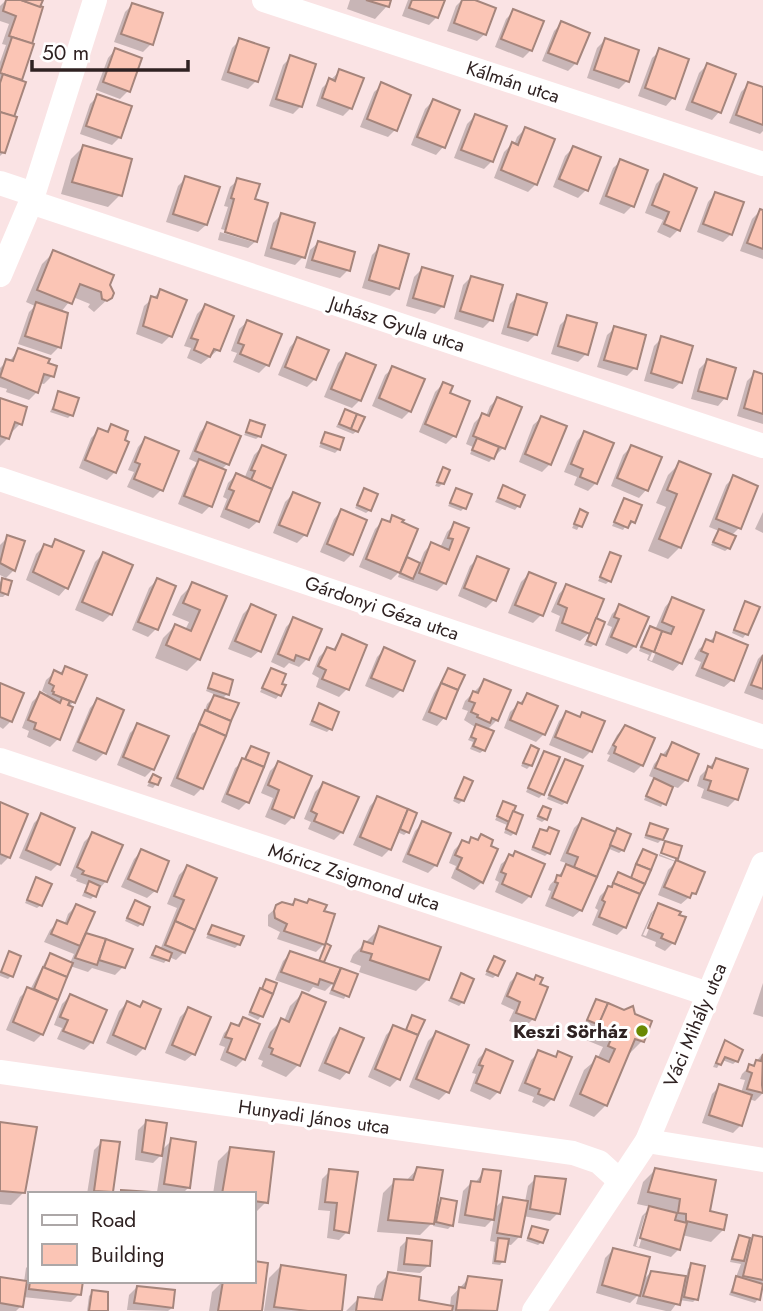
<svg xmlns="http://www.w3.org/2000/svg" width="763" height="1311" font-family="Jost,sans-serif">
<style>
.shadow{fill:#0003;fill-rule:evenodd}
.building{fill:#fbc5b5;stroke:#a5857c;stroke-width:2}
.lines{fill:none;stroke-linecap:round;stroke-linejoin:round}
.minor{stroke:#fff;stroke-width:24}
.poi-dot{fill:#6b8903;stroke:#fff;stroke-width:2.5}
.labels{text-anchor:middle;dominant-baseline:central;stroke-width:6;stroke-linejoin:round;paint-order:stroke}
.street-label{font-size:19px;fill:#2f2222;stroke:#fff}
.poi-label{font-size:19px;font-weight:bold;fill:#2f2222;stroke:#fff;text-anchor:end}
</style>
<rect width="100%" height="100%" fill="#fae3e4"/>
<g class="shadow">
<path d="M6,0H41L38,8L41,9L20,81L3,153L0,156V62L6,45L2,44L9,24L0,21V6Z"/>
<path d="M350,0H389L387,6L375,19L347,9Z"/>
<path d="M408,0H443L437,17L429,25L402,16Z"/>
<path d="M462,0H469L485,34L477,41L447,31L456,6Z"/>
<path d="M132,5L151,44L143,52L114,42L125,12Z"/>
<path d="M514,11L531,50L523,58L495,47L506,19Z"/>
<path d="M561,24L576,63L568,71L542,61L554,31Z"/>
<path d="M240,40L256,81L248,89L221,80L232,48Z"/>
<path d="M605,40L627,81L619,89L587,78L597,48Z"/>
<path d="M115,50L128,91L120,99L96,90L108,58Z"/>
<path d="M660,51L673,98L666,106L638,96L652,58Z"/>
<path d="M291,57L301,106L293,114L269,106L283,65Z"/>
<path d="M707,65L734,75L719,112L712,120L685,110L699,73Z"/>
<path d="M340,71L351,108L343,116L316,106L322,88Z"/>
<path d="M749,84L763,89V131L760,134L729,123L741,92Z"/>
<path d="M382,85L395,130L388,137L360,127L374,92Z"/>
<path d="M98,96L120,137L112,145L80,134L90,104Z"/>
<path d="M433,101L458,111L443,147L436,155L411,145L425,109Z"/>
<path d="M475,116L492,161L484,169L454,158L467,124Z"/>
<path d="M525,129L536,184L528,192L494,178L504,152L512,144L514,145L517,137Z"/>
<path d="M83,147L120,195L108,207L61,194L71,159Z"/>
<path d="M573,148L586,190L578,198L553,187L565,156Z"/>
<path d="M621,161L632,206L624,214L599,204L613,168Z"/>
<path d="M664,176L678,230L670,238L657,232L663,220L645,213L656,184Z"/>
<path d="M186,178L206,225L198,232L166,222L178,186Z"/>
<path d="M238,180L253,201L256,241L248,248L218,240L220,232L253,242V238L221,229L228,207L224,206L230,187Z"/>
<path d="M715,194L731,234L723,242L697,232L708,202Z"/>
<path d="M760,211L763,212V259L740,251L752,219Z"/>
<path d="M281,215L303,257L295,265L264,256L273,223Z"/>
<path d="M318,243L348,270L340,278L305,268L310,250Z"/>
<path d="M380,247L398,288L390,296L362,288L372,255Z"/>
<path d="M54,252L108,285L110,297L94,312L88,307L90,304L73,297L61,312L59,347L51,355L18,344L29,312L35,306L26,302L42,264Z"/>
<path d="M422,269L443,306L435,314L406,306L414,277Z"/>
<path d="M471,277L491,320L483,328L454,319L463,285Z"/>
<path d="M161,291L185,301L170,336L162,344L136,334L144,306Z"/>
<path d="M518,296L536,334L528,342L501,334L510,304Z"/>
<path d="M205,306L218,350L201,364L187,358L191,348L184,346L197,314Z"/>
<path d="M568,317L586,354L578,362L551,354L560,325Z"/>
<path d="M247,322L267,365L259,373L233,362L237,353L231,351L239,329Z"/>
<path d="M615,328L635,368L627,376L597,367L607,335Z"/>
<path d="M662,338L681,382L673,389L644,381L654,346Z"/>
<path d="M297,339L315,379L307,387L278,375L290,347Z"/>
<path d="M18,350L55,367L52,376L44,384L39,383L37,392L29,400L6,392L7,389L0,387V368L7,361L9,362Z"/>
<path d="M346,355L360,400L352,408L324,397L338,363Z"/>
<path d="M707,361L725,398L718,406L691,399L699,369Z"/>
<path d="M393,368L410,411L402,419L372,406L385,375Z"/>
<path d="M755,373L763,376V424L737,416L747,381Z"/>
<path d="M443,384L448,393L454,436L446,444L419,432L435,392Z"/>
<path d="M59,393L71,415L68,418L50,412Z"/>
<path d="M0,399L20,424L12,432L10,431L8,438L0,446Z"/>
<path d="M497,399L503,448L489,462L470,454L473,447L466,444L474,423L482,415L486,416L490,406Z"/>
<path d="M345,411L357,431L353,434L336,427Z"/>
<path d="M541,418L550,464L542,472L519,462L533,425Z"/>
<path d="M251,422L260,436L256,439L244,435Z"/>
<path d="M208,424L238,437L227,464L221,470L210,506L202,514L178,504L192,469L198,463L189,459L200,432Z"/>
<path d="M111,426L115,472L107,480L79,468L91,438L99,430L105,433Z"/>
<path d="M584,433L596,483L588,491L574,485L577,477L564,472L577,441Z"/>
<path d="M325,434L339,449L335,453L319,447Z"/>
<path d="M145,439L161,490L153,498L127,487L134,472L128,470L138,447Z"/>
<path d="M262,447L284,456L257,522L249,529L220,517L227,499L223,497L228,483L236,475L244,479L254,455Z"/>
<path d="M631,447L646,490L639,498L611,486L623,455Z"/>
<path d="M680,463V547L668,559L648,551L666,507L656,503L668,475Z"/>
<path d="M444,469L443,483L439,487L435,486Z"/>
<path d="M734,477L739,528L731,536L729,548L725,551L711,545L719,531L709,527L726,485Z"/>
<path d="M503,488L518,506L515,510L495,502Z"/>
<path d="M365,490L370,510L366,513L355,508Z"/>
<path d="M457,490L464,508L461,511L448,506Z"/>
<path d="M293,494L305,535L297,543L273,533L285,502Z"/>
<path d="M625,500L633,522L630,525L627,524L623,530L612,526Z"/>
<path d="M341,511L352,554L344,562L320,552L334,519Z"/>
<path d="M580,512L586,514L577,530L572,528Z"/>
<path d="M763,512V533L755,529Z"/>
<path d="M393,517L404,558L419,564L424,552L431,544L440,548L447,532L455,524L467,529L445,583L437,591L398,577L400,571L391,580L359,567L375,529L383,521L387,523Z"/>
<path d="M8,537L14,570L6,578L0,575V545Z"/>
<path d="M56,541L82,552L66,588L59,596L26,580L36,554L44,546L48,548Z"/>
<path d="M103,554L111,614L103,622L75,610L95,562Z"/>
<path d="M611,554L609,581L606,584L598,581Z"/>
<path d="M478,558L494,600L486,608L458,596L470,566Z"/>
<path d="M529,574L554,584L541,615L533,623L508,613L521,582Z"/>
<path d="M2,580L6,594L3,597H0V582Z"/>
<path d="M157,580L156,629L148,637L132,630L149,588Z"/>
<path d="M193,584L225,597L199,659L187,671L155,658L163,638L175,626L185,630L189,622L172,615L181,596Z"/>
<path d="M566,586L594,619V644L591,647L584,645L590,632L580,641L555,631L560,616L551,612L559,594Z"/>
<path d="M672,599L680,663L673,671L647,660L649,655L639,651L647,631L650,628L655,630L665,607ZM657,640H661L652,661L649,660Z"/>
<path d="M746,603V634L743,638L732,633Z"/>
<path d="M251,606L259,651L251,658L228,649L243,614Z"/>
<path d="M620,606L635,646L627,654L605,645L612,627L607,625L612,614Z"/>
<path d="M294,619L319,630L307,659L299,667L289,663L284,668L271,662L286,627Z"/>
<path d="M717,635L732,680L724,687L695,676L701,662L694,659L699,649Z"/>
<path d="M342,636L347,689L339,697L316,687L319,678L312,674L319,657L327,649L332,651Z"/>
<path d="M385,649L401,690L393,698L365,686L377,657Z"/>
<path d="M763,654V700L744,693L758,659Z"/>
<path d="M65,668L85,676L73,702L69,707L58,739L50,747L27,737L29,731L22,728L32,702L40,694L46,697L47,694L42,691L46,680L54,673L59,674Z"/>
<path d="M271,670L279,695L276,699L260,692Z"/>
<path d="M448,670L462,676L444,718L437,726L422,720L434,693Z"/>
<path d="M213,675L227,694L222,699L202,788L194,796L170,786L192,734L194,732L197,733L207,704L216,695L206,691Z"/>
<path d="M485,681L497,720L487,730L484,750L480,753L470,749L473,742L468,740L475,727L464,720L468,711L462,709L465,701Z"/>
<path d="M0,684L11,721L3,729L0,727Z"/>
<path d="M528,695L544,734L536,742L504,728L510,712Z"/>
<path d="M97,700L104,753L96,761L72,751L90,708Z"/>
<path d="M319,705L330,729L327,732L309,725Z"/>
<path d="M567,713L578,718L583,714L603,722L591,751L583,759L549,745L559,721Z"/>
<path d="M138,725L153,769L145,777L117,765L130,733Z"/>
<path d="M625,727L642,765L634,773L607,761L610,755L607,754L617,735Z"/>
<path d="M672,744L697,755L686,780L678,788L672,786L661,807L644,800L651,784L656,779L649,776L654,764Z"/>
<path d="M531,747V765L527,769L521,766Z"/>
<path d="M252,748L262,766L247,802L239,810L221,802L235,768L244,761Z"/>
<path d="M544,753L543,794L539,798L526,792Z"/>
<path d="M716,760L736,799L728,807L701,798L704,789L697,786L700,776Z"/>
<path d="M565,761L566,802L562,805L547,799Z"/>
<path d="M278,763L293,817L285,825L265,817L273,798L261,793L270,771Z"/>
<path d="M153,776L156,784L153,788L147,786Z"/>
<path d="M464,780L463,800L459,804L453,801Z"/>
<path d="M323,784L342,832L334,840L308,829L311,822L304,819L315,792Z"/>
<path d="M377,798L415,814L407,832L404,835L397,832L390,849L382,857L353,845L370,806Z"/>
<path d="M504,803L514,833L511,836L504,833L507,825L495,820Z"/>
<path d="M0,804L9,857L1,865L0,864Z"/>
<path d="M543,808L546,819L542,822L536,819Z"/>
<path d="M42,815L58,864L51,871L19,858L34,823Z"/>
<path d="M582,820L623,850L619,853L607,848L581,910L573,917L545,906L551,891L548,890L550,885L569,864L560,861L574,828Z"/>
<path d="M423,823L436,865L428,873L402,862L415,831Z"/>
<path d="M650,825L662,839L658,843L644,838Z"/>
<path d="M549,829L548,853L545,856L531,850L537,834L541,831L545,833Z"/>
<path d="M92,834L106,881L91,899L82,896L87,885L76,881L77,879L70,876L84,842Z"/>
<path d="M481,836L482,882L474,890L451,878L456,866L449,863L454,850L462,842L467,844L471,839L476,841Z"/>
<path d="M142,851L155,891L147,898L121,887L134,859Z"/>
<path d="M643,851L625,927L617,935L592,925L598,910L595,908L600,896L608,888L610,889L618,874L630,879Z"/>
<path d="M515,853L530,896L522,904L495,892L499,882L495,880L501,864Z"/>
<path d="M659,854L703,873L694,893L681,904L658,895L668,870L676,862L659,856Z"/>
<path d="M187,867L184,952L176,960L169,957L164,963L149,958L156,948L160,950L177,908L167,904L179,875Z"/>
<path d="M37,879L41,905L37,908L25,903Z"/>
<path d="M295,901L322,912L324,944L316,952L277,939L280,932L268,926V915L277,907L290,906Z"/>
<path d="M135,902L141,924L138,927L125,921Z"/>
<path d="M659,905L673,943L665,951L655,946L656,942L641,936L651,913ZM653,912H656L646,936L643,935Z"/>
<path d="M76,906L83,934L130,950L123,967L115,975L92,968L88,972L70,966L42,1034L34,1042L6,1030L20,997L28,989L30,990L47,958L51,955L70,963L74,954L44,942L50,930L58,922L64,925L68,914Z"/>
<path d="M212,927L239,944L235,948L206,938Z"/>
<path d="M380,928L428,979L416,991L359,972L361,966L350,962L353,955Z"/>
<path d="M326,945L329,947L322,963L356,975L344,999L329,994L334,982L325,991L313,987L309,992L275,980L283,961L291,953L318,962Z"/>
<path d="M10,953L11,976L8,979L0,976V972Z"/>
<path d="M494,958L496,975L493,978L485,975Z"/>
<path d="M517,975L532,981L536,977L538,985L546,988L533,1019L525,1027L509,1021L514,1010L501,1004L510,982Z"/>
<path d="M461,976L463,1002L459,1006L448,1001Z"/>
<path d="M267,981L261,1016L258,1020L248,1015L257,994Z"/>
<path d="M763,983V1017L753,1014Z"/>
<path d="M302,994L298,1065L286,1077L261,1066L263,1061L258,1059L270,1032L282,1020L284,1021L290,1006Z"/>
<path d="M70,996L92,1042L84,1050L57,1039L62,1028L54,1025L62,1004Z"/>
<path d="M596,1001L642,1041L630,1053L628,1052L606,1105L594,1117L569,1106L584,1070L597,1059L603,1047L586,1040L592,1026L585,1023Z"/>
<path d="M127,1003L138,1008L143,1003L144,1048L136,1056L106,1043L119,1011Z"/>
<path d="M188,1009L193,1054L185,1061L165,1053L180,1017Z"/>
<path d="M412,1017L422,1021L398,1079L390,1087L368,1077L386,1035L394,1027L404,1032Z"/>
<path d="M243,1019L244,1059L236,1067L220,1060L225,1047L219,1045L224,1033L232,1025L236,1026Z"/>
<path d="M340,1030L347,1072L340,1080L318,1071L332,1038Z"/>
<path d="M436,1033L467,1046L447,1092L439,1100L409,1087L428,1041Z"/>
<path d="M725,1042L737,1061L733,1064L722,1060L717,1068L713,1067Z"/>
<path d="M486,1051L498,1092L490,1100L470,1091L476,1074L472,1073L478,1059Z"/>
<path d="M539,1052L554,1058L558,1053L552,1099L544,1107L532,1102L534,1097L518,1091L531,1060Z"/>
<path d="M763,1053V1074L759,1086L763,1087V1093L755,1101L749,1099L741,1125L733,1133L702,1123L712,1094L720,1086L741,1093L745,1080L740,1079L742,1074L750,1066L752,1067Z"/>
<path d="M146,1122L161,1151L172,1140L189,1187L182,1194L157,1192L163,1153L153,1163L135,1160L138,1130Z"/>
<path d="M0,1124L23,1193L11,1205L0,1204Z"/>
<path d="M102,1142L112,1192L110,1194H87L94,1150Z"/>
<path d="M231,1148L266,1202L254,1214V1194H213L218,1161Z"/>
<path d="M418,1168L435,1207L442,1200L452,1225L448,1229L433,1226L434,1221L420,1235L377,1232L383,1193L395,1181H406Z"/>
<path d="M655,1170L708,1212L723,1230L711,1242L682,1235L679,1249L671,1257L633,1246L642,1216L651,1207L637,1204L643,1182ZM645,1215H649L639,1247L636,1246Z"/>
<path d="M330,1171L347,1232L339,1240L327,1238L330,1211L318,1210L322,1179Z"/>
<path d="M484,1171L494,1209L504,1199L525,1202L528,1186L536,1178L558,1213L550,1221L523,1216L519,1237L511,1245L506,1244L503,1261L500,1265L492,1264L495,1242L490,1241L494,1218L485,1227L458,1223L463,1191L471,1183H475Z"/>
<path d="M533,1228L542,1242L538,1245L526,1241Z"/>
<path d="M739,1237L750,1240L753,1237L763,1239V1289L761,1288L758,1299L755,1303L729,1295L741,1264L730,1262L736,1241Z"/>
<path d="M408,1239L428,1266L420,1273L397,1271L400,1247Z"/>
<path d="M613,1250L641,1282L651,1272L686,1278L688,1269L692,1265L696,1299L693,1302L679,1300L671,1311H666L636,1304L639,1294L630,1303L596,1293L605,1258Z"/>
<path d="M254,1263L266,1265L260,1311H209L212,1292L223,1281H254Z"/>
<path d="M30,1264V1281H81L79,1294L71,1302L23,1297L21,1306L16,1311H0V1279L24,1282L26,1268Z"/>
<path d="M281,1266L340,1311H264L269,1278Z"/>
<path d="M389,1274L417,1302L450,1307L451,1297L469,1278L500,1282L495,1311H346L358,1299L373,1301L377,1286Z"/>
<path d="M137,1287L172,1308L168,1311L127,1310L129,1295Z"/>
<path d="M93,1292L106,1311H87L89,1296Z"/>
</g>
<g class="building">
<path d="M6,0H21L43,7L32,44L9,36L16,16L3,11Z"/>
<path d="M21,0H43L40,7Z"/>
<path d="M366,0H391L389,7Z"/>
<path d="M412,0H445L438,18L409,8Z"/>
<path d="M462,0H475L496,8L486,35L454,23Z"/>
<path d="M132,3L163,13L153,45L121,34Z"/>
<path d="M513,9L544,21L532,51L501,39Z"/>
<path d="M561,21L590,33L577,64L548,53Z"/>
<path d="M12,37L34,44L22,80L0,73Z"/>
<path d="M239,38L269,48L258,82L228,72Z"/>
<path d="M605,38L639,50L629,82L594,70Z"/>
<path d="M115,48L142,58L130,92L103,82Z"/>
<path d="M659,48L689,59L675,99L645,88Z"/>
<path d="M290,55L316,64L302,107L276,99Z"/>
<path d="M707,63L736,74L721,113L692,102Z"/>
<path d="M339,69L364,78L352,109L322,98L329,78L335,81Z"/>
<path d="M3,74L26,82L14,117L0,112V83Z"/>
<path d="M381,82L411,95L397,131L367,119Z"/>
<path d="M748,82L763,87V125L736,115Z"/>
<path d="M97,94L132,106L121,138L86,126Z"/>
<path d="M433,99L460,110L445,148L417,137Z"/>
<path d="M0,112L17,117L5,153L0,152Z"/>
<path d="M475,114L507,126L493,162L461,150Z"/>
<path d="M525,127L555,139L537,185L501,170L512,142L518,145Z"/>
<path d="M83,145L132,159L122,196L72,182Z"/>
<path d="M573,146L601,157L588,191L559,179Z"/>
<path d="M620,159L648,170L634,207L606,196Z"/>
<path d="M664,174L697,188L680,231L664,224L669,212L652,205Z"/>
<path d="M185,176L220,187L207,225L173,214Z"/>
<path d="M237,178L260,184L255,199L268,203L257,242L225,232L234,199L231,198Z"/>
<path d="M715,192L744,202L732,235L703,224Z"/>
<path d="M760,209L763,210V249L747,243Z"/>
<path d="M281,213L315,223L305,258L271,248Z"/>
<path d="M318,241L355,252L350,271L312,260Z"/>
<path d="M379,245L409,254L399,289L369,280Z"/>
<path d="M53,250L114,275L110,285L114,293L112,298L107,301L102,299L101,292L80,284L72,304L37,290Z"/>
<path d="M422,267L453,276L444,307L413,298Z"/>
<path d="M471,276L503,285L493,321L460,311Z"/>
<path d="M160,289L187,300L172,337L143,326L151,296L157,298Z"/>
<path d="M517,294L547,303L537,335L508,327Z"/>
<path d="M36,302L68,313L61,348L25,336Z"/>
<path d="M205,304L234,316L220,351L214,349L210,357L194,350L198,340L191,338Z"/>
<path d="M567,315L597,323L588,355L558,346Z"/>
<path d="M247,320L282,334L269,366L240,354L244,345L238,343Z"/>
<path d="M614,326L646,335L637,369L604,360Z"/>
<path d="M661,336L693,346L682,383L651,373Z"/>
<path d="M297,337L329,350L316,380L285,367Z"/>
<path d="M18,348L50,359L48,363L57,366L54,377L44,374L38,393L0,377L6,359L13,361Z"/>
<path d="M346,353L376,365L361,401L331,389Z"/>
<path d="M707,359L736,368L727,399L698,391Z"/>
<path d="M392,366L425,379L411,412L379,398Z"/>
<path d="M754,371L763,374V414L744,408Z"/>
<path d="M443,382L453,386L450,393L470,401L456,437L425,424Z"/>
<path d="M58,391L79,398L73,416L53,409Z"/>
<path d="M497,397L522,407L505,449L473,436L482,413L489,416Z"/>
<path d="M0,398L27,407L22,425L15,422L9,439L0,436Z"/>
<path d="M345,409L357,414L351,429L339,424Z"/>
<path d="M357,414L365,417L358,432L351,429Z"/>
<path d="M541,416L567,426L551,465L525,454Z"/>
<path d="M250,420L265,425L261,437L246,432Z"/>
<path d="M207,422L241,436L229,465L195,451Z"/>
<path d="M111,424L128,431L125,440L129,442L116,473L85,460L98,428L108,432Z"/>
<path d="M584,431L614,443L597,484L580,477L583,469L571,464Z"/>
<path d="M325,432L344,438L340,450L321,443Z"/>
<path d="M145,437L179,451L163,491L134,479L140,464L135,462Z"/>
<path d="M477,438L499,447L494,459L472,450Z"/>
<path d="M262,445L286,455L272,489L251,480L255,471L251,470Z"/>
<path d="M631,445L662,457L648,491L617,478Z"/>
<path d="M199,459L226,470L212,507L184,496Z"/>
<path d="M679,461L711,474L681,548L659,539L677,494L667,490Z"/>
<path d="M443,467L450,470L444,484L437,482Z"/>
<path d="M236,473L272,489L259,522L226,509L234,491L229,489Z"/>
<path d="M733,475L758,486L741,529L716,519Z"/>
<path d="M503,485L525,495L520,507L498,498Z"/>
<path d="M364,488L378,494L371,511L357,505Z"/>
<path d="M456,488L472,494L466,509L450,503Z"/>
<path d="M293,492L320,503L307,536L279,525Z"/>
<path d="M624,498L642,505L635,523L631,521L628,528L614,522Z"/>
<path d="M341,509L367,520L353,555L327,544Z"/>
<path d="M580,509L588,513L582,527L574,524Z"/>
<path d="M392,515L404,520L402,522L418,529L400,573L366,559L382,519L390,522Z"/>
<path d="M454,522L469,528L446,584L419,573L431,542L449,550L453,539L448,538Z"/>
<path d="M719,529L736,536L730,549L713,542Z"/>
<path d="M7,535L25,541L15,571L0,563Z"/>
<path d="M55,539L84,551L68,589L33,572L44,544L52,547Z"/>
<path d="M103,552L133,565L112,615L82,602Z"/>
<path d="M610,552L621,556L611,582L600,577Z"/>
<path d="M477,556L509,569L496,601L464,588Z"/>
<path d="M407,557L420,563L413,579L400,573Z"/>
<path d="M529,572L556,583L543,616L515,605Z"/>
<path d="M2,578L12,581L8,595L0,592Z"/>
<path d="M157,578L176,586L158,630L138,622Z"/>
<path d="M192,582L227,596L200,660L166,645L175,624L191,631L200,610L183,603Z"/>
<path d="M566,584L604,599L590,634L562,623L567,608L558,604Z"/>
<path d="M672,597L704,610L682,664L654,652L662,631L671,634L674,627L662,622Z"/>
<path d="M745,601L760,607L748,635L734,630Z"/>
<path d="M251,604L276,615L261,652L235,641Z"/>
<path d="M619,604L649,617L636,647L611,637L619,619L614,617Z"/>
<path d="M293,617L322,629L309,660L296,655L294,661L278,654Z"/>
<path d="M596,618L605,622L596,645L587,641Z"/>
<path d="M650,626L662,631L654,652L641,647Z"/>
<path d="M716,632L748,645L734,681L702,668L708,654L701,651L706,639L713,642Z"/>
<path d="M342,634L367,645L349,690L322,679L326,670L318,666L327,647L335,650Z"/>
<path d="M384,647L415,661L403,691L371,678Z"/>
<path d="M763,655V689L751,685Z"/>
<path d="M65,666L87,675L75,703L53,694L54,692L52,691L54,686L49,683L54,670L62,674Z"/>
<path d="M271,668L286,674L282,684L286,685L281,696L262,688Z"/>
<path d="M448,668L465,675L458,690L441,683Z"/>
<path d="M213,673L233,680L229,695L208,688Z"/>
<path d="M484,679L511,690L498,721L492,718L490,723L477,717L478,715L471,712L475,703L469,701L473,691L478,693Z"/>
<path d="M0,683L24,693L12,722L0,717Z"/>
<path d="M441,683L458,690L446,719L429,712Z"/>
<path d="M40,692L60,703L62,698L70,701L68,705L73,707L60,740L34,729L36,723L28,720Z"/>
<path d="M527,693L558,706L545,735L510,720L518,702L522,704Z"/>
<path d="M214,695L239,703L231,721L207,711Z"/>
<path d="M97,698L124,710L106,754L78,742Z"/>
<path d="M319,703L339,712L332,730L312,721Z"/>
<path d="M205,710L231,721L226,736L199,724Z"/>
<path d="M566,711L580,717L582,712L605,721L592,752L555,737Z"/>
<path d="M137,723L169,736L154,770L123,757Z"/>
<path d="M199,724L226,736L203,789L177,778Z"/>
<path d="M476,724L494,731L485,751L473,746L476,739L471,737Z"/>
<path d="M625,725L655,738L643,766L614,753L616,747L613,745Z"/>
<path d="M672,742L699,754L688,781L655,768L661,754L666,756Z"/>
<path d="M531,745L539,749L532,766L523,763Z"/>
<path d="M251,746L269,753L264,767L245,759Z"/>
<path d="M544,751L560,757L544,795L528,788Z"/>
<path d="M242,758L264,767L249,803L227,794Z"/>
<path d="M716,758L748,769L738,800L708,790L711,781L704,779L708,766L712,768Z"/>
<path d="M565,759L583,766L567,803L549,795Z"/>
<path d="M278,761L312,776L294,818L272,809L279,790L268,785Z"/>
<path d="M153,774L161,778L158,785L149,782Z"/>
<path d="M464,777L473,781L464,801L455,798Z"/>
<path d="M654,778L673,787L666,805L646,796Z"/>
<path d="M323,782L359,797L343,833L314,821L317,814L311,811Z"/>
<path d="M377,796L408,809L391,850L360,837Z"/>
<path d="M503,801L516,806L509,822L497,816Z"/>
<path d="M0,802L28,814L10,858L0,854Z"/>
<path d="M543,806L551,809L547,820L538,816Z"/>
<path d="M408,809L417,813L409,833L400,829Z"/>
<path d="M513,811L523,815L516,834L506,829Z"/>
<path d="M41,813L75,828L60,865L26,850Z"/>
<path d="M582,818L616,832L597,877L574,867L578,857L567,853Z"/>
<path d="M422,821L451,833L437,866L408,854Z"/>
<path d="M650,823L668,829L663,840L646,835Z"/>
<path d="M549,827L559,831L550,854L533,847L540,829L547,831Z"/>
<path d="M617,828L631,834L624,851L610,845Z"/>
<path d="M92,832L123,845L107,882L82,874L84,871L77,867Z"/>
<path d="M481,834L493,840L491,846L498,849L483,883L457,869L462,858L455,855L462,840L469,843L471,837L478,840Z"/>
<path d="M665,841L682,846L678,859L661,853Z"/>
<path d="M141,849L169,861L157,892L128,879Z"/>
<path d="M643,849L657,855L651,870L636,864Z"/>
<path d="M515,851L545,864L531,897L502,884L506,874L501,872L509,854L513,856Z"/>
<path d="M676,860L705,872L696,894L692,893L690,898L664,887Z"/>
<path d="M566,864L597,877L582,911L552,898L558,883L555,882L557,875L561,876Z"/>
<path d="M636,864L651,870L645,884L631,878Z"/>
<path d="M187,865L217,878L195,930L175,921L184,900L174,896Z"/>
<path d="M618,872L645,884L640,894L613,883Z"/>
<path d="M36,877L52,884L42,906L27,900Z"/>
<path d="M89,881L100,886L96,897L85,892Z"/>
<path d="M613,883L640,894L626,928L599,917L605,902L602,900L608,886L612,887Z"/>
<path d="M295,899L307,903L309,899L327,905L324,911L335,914L325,945L284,931L287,924L275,918L274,911L276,905L282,902L293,905Z"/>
<path d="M135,900L150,907L143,925L127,918Z"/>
<path d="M658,903L681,912L679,915L686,917L675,944L661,938L663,934L648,928Z"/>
<path d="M76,904L95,912L80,946L51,934L57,920L67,924Z"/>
<path d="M175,921L195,930L185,953L165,945Z"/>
<path d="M212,925L244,936L240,945L208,934Z"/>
<path d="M379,926L441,947L429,980L370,960L372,954L361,951L364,941L373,944Z"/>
<path d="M86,933L106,939L97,965L75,958Z"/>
<path d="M106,939L133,949L125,968L99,960Z"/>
<path d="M326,943L331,946L324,962L319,961Z"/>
<path d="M156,946L172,953L169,961L152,955Z"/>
<path d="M9,951L21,956L13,977L1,972Z"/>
<path d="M290,951L341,968L334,984L320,979L318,985L281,972Z"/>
<path d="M50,953L73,963L67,977L44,968Z"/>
<path d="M494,956L505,961L498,976L487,971Z"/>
<path d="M43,967L67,977L58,1000L34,989Z"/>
<path d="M341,968L358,974L349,997L332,990Z"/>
<path d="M461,973L474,979L464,1003L451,998Z"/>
<path d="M517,973L534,980L536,975L543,978L540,984L548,987L535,1020L516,1013L520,1002L507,996Z"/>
<path d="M266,979L277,983L273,994L262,989Z"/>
<path d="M27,987L58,1000L43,1035L13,1022Z"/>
<path d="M260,988L273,994L263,1017L250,1012Z"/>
<path d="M302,992L326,1002L300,1066L271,1054L273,1049L269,1047L281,1018L289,1022Z"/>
<path d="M70,994L107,1010L93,1043L63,1031L68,1020L60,1017Z"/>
<path d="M596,999L608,1003L599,1025L587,1020Z"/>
<path d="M127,1001L140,1007L143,1001L161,1009L145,1049L113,1035Z"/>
<path d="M608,1003L624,1010L633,1006L635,1014L652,1021L644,1042L635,1039L607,1106L580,1094L596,1056L609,1062L615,1049L608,1046L613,1035L597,1028Z"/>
<path d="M188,1007L211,1017L195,1055L172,1045Z"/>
<path d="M412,1015L425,1020L418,1035L406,1030Z"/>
<path d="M243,1017L260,1024L245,1060L227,1052L232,1039L225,1037L231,1023L239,1026Z"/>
<path d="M393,1025L418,1035L400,1080L375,1069Z"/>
<path d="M340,1028L364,1038L349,1073L325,1063Z"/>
<path d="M436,1031L469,1045L449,1093L416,1079Z"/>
<path d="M725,1040L743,1050L738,1062L725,1057L721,1065L716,1063Z"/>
<path d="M486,1049L513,1061L500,1093L476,1083L483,1066L479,1065Z"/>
<path d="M538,1050L556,1057L558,1051L572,1057L554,1100L538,1094L540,1089L525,1083Z"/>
<path d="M763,1054L762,1085L763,1093L747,1089L752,1073L747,1071L749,1064L754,1066L756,1060L761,1061Z"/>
<path d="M719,1084L752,1095L742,1126L709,1115Z"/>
<path d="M146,1120L167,1123L162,1156L142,1152Z"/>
<path d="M0,1122L37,1127L25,1193L0,1191Z"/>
<path d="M171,1138L196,1142L190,1188L164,1184Z"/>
<path d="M101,1140L120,1142L113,1192L94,1191Z"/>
<path d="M230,1147L274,1152L268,1203L254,1201V1194H222Z"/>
<path d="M417,1167L443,1170L434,1224L388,1220L394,1179L413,1180Z"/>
<path d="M655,1168L716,1180L710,1211L727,1215L724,1230L686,1221V1214L678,1213L680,1199L648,1192Z"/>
<path d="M329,1169L358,1172L349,1233L334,1230L337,1203L325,1202Z"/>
<path d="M483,1169L501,1171L494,1220L465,1215L471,1181L480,1182Z"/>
<path d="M535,1176L566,1179L560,1214L530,1209Z"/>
<path d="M121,1190L151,1192V1194H121Z"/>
<path d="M503,1197L528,1201L521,1237L497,1233Z"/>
<path d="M441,1198L457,1201L453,1226L436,1222Z"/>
<path d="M649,1206L677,1213L675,1220L687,1223L680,1250L640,1238Z"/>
<path d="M532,1226L548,1230L543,1243L528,1238Z"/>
<path d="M739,1235L750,1238L744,1261L732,1259Z"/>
<path d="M753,1235L763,1237V1280L743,1276Z"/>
<path d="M407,1238L432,1241L430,1266L404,1264Z"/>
<path d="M498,1238L509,1239L505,1262L495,1261Z"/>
<path d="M613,1248L650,1257L640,1296L602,1285Z"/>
<path d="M254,1261L268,1263L262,1311H218L223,1281H254Z"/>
<path d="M691,1263L705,1266L698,1300L684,1297Z"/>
<path d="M281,1265L346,1275L342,1311H308L274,1307Z"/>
<path d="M651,1271L686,1276L680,1305L643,1296Z"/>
<path d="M388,1272L421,1277L419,1300L453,1306L452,1311H356L358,1297L382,1300Z"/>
<path d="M468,1276L502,1280L497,1311L456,1310L459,1287L465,1288Z"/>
<path d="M736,1276L763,1284L760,1300L732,1292Z"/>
<path d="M0,1277L27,1281L23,1307L0,1303Z"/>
<path d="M30,1281H83L81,1295L29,1289Z"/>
<path d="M137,1286L175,1290L173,1308L134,1303Z"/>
<path d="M92,1290L108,1292V1311H89Z"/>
</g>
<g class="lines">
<g class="minor">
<path d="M264,0L763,164"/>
<path d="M0,183L33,194"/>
<path d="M31,202L763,446"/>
<path d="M0,275L31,202L95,0"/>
<path d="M0,479L763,737"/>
<path d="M0,760L708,994"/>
<path d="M0,1072L573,1153L599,1162L620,1181"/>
<path d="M647,1141L763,1160"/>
<path d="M534,1311L647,1141L763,864"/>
</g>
</g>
<circle class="poi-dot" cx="642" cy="1031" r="7"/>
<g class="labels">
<g class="street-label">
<text transform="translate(513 82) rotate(18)">Kálmán utca</text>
<text transform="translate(397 324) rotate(18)">Juhász Gyula utca</text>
<text transform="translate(382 608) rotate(19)">Gárdonyi Géza utca</text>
<text transform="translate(354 877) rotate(18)">Móricz Zsigmond utca</text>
<text transform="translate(695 1025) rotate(-67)">Váci Mihály utca</text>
<text transform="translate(314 1117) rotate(8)">Hunyadi János utca</text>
</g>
<g class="poi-label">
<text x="628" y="1031">Keszi Sörház</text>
</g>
</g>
<rect x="28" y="1192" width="228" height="91" fill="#ffffff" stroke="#aca7a7" stroke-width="2"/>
<rect x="42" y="1215" width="35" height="10" fill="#ffffff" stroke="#aca7a7" stroke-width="2"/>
<text x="91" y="1227" font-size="21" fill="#2f2222">Road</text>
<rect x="42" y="1244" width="35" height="21" fill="#fbc5b5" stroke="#aca7a7" stroke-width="2"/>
<text x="91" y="1262" font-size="21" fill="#2f2222">Building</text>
<path d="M32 60v10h156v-10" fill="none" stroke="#2f2222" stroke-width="3.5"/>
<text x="42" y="60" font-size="21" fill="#2f2222" stroke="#ffffff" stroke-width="5" paint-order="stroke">50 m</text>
</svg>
